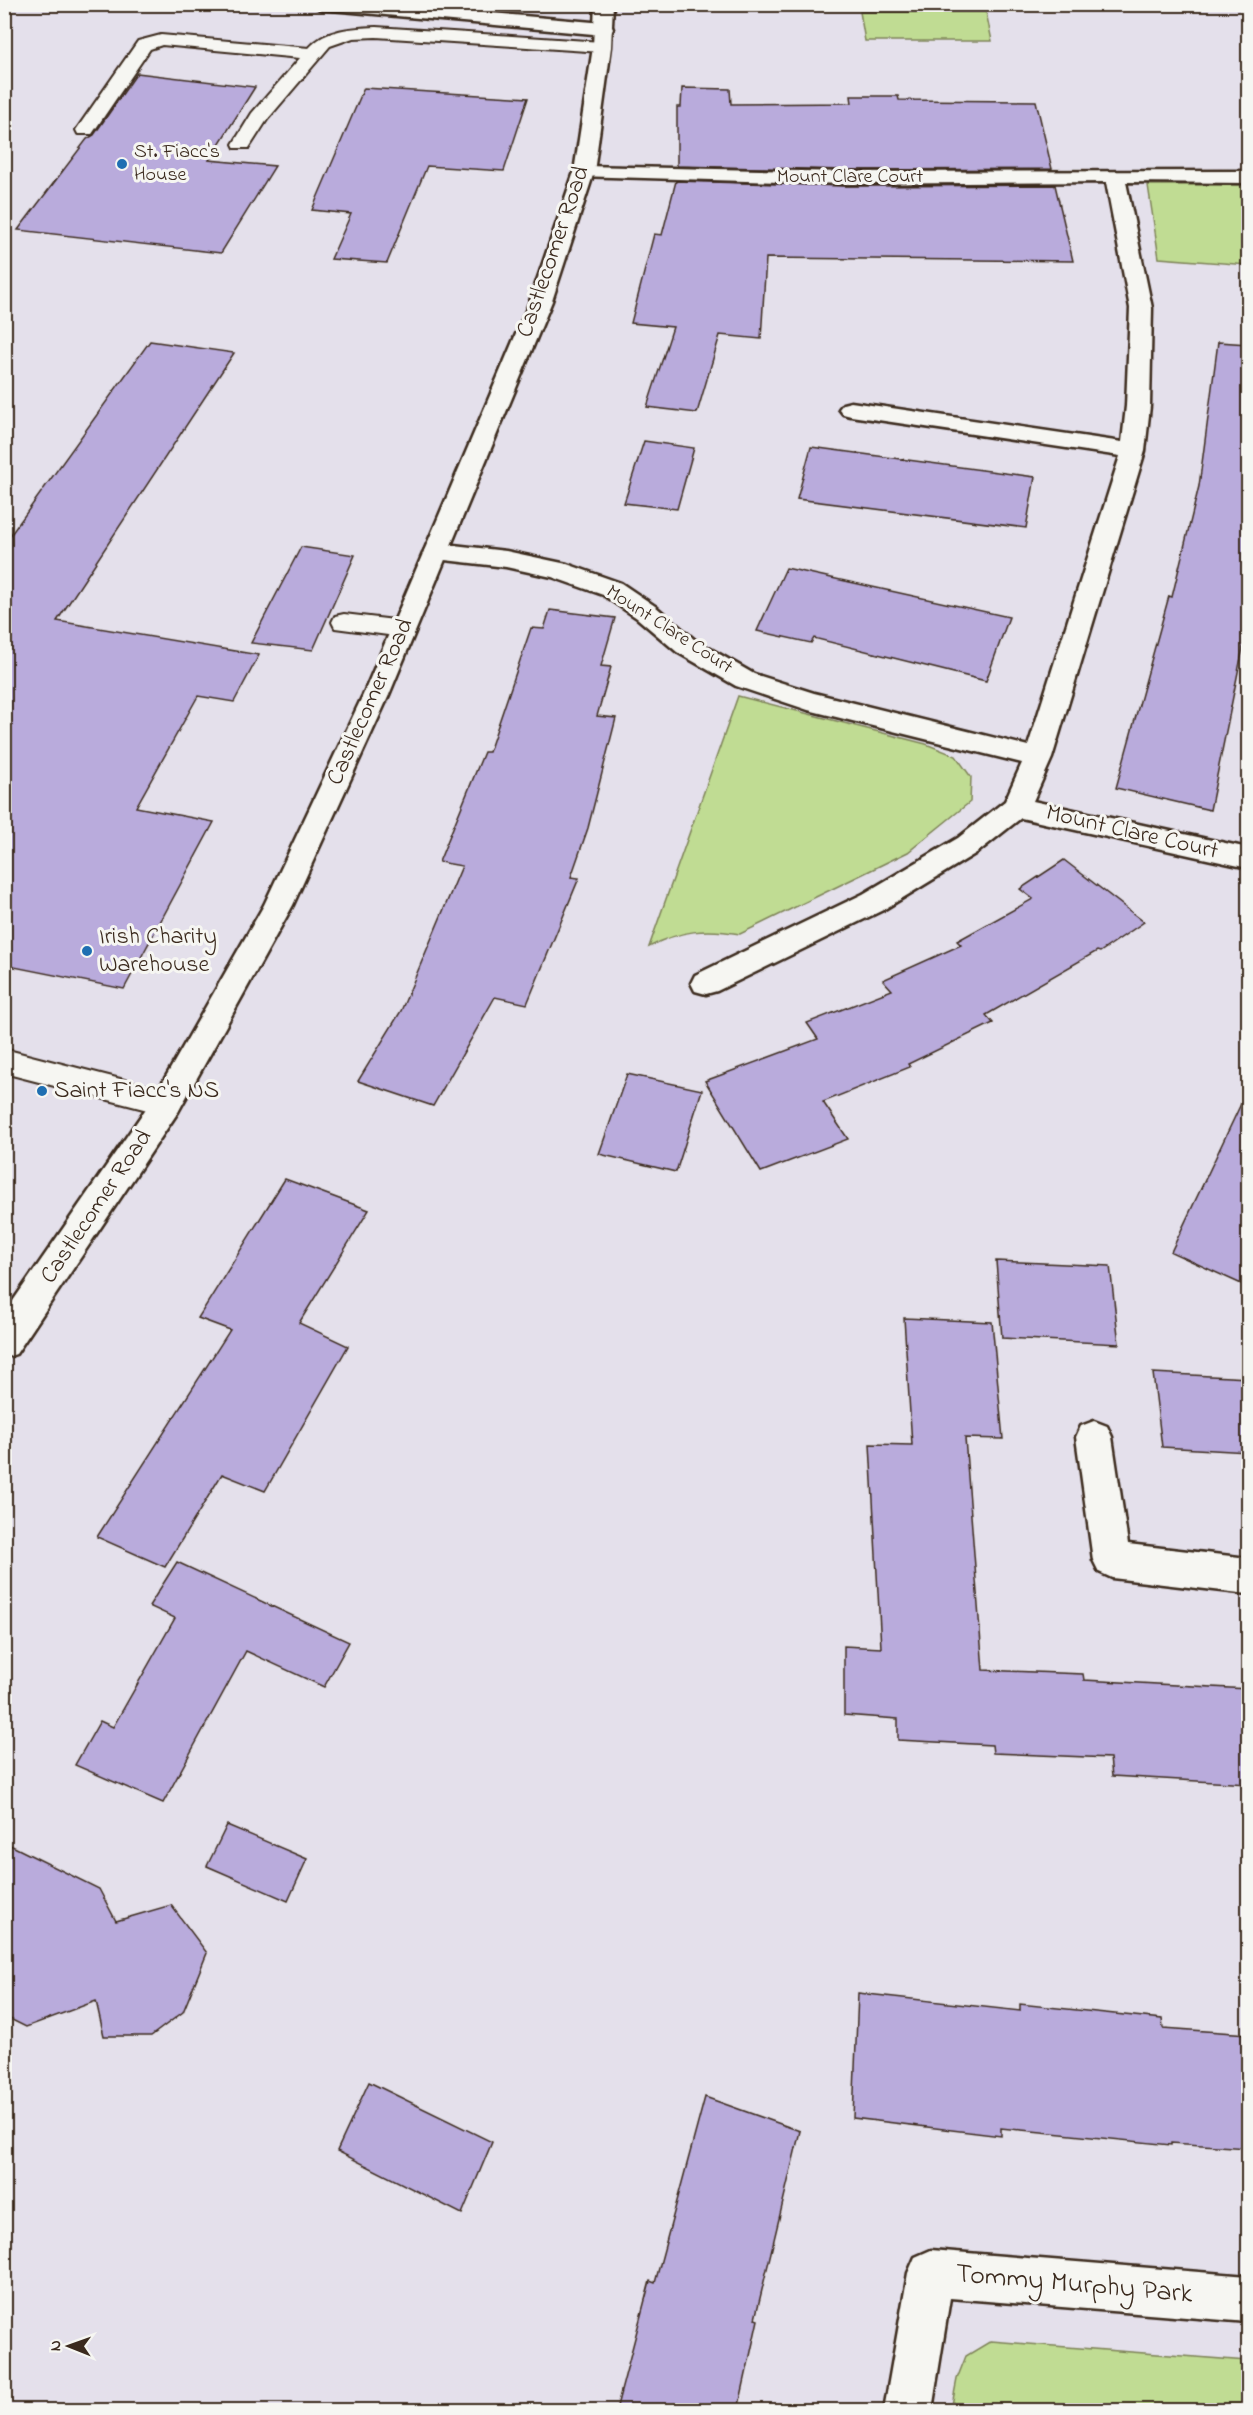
<svg xmlns="http://www.w3.org/2000/svg" width="1253" height="2415" font-family="'Indie Flower',sans-serif">
<style>
.green{fill:#c0dc93;stroke:#7e8358;stroke-width:1.5}
.building{fill:#b9abdc;stroke:#3b2a1e;stroke-width:1.5}
.lines{fill:none;stroke-linecap:round;stroke-linejoin:round}
.lane-casing{stroke:#3b2a1e;stroke-width:4}
.street-casing{stroke:#3b2a1e;stroke-width:5}
.secondary-casing{stroke:#3b2a1e;stroke-width:5}
.lane{fill:#f6f6f2;fill-rule:evenodd}
.street{fill:#f6f6f2;fill-rule:evenodd}
.secondary{fill:#f6f6f2;fill-rule:evenodd}
.poi-dot{fill:#1f6fb2;stroke:#f6f6f2;stroke-width:2}
.labels{text-anchor:middle;dominant-baseline:central;stroke-width:6;stroke-linejoin:round;paint-order:stroke}
.far-poi-label{font-size:20px;fill:#3b2a1e;stroke:#f6f6f2;text-anchor:start}
.far-street-label{font-size:20px;fill:#3b2a1e;stroke:#f6f6f2}
.street-label{font-size:24px;fill:#3b2a1e;stroke:#f6f6f2}
.poi-label{font-size:24px;fill:#3b2a1e;stroke:#f6f6f2;text-anchor:start}
.near-street-label{font-size:28px;fill:#3b2a1e;stroke:#f6f6f2}
</style>
<rect width="100%" height="100%" fill="#e4e0eb"/>
<filter id="ink" filterUnits="userSpaceOnUse"><feTurbulence type="fractalNoise" baseFrequency=".0167" numOctaves="2"/><feDisplacementMap in="SourceGraphic" scale="12" xChannelSelector="R" yChannelSelector="G"/><feConvolveMatrix kernelMatrix="1 2 1 2 8 2 1 2 1" color-interpolation-filters="sRGB"/></filter>
<g filter="url(#ink)">
<g class="green">
<path d="M860,12H986L992,41H865Z"/>
<path d="M1148,185H1248V265L1159,258Z"/>
<path d="M738,696L926,744L956,756L971,777L970,802L908,852L740,934C706,928 680,930 649,947Z"/>
<path d="M991,2341L1247,2361L1248,2410H951L957,2379L966,2356Z"/>
</g>
<g class="building">
<path d="M137,73L255,87L209,160L275,166L221,253L18,230L87,139L94,135Z"/>
<path d="M364,88L528,98L504,171L427,166L387,263L331,259L351,214L312,210Z"/>
<path d="M682,88L730,89L731,104L852,103L851,96H898L899,100L1036,101L1052,169L845,170L677,166V107H681Z"/>
<path d="M676,181L845,186L1055,185L1073,261L766,258L761,339L720,335L697,413L647,407L673,327L631,323L654,234L662,235Z"/>
<path d="M150,341L234,353L57,621L259,655L234,702L198,696L136,807L214,822L124,989L4,965V544Z"/>
<path d="M1218,342L1248,344V623L1210,810L1116,788L1169,596L1172,597L1199,486Z"/>
<path d="M644,441L694,448L677,509L624,503Z"/>
<path d="M811,447L1035,477L1026,528L797,499Z"/>
<path d="M301,547L355,555L313,650L251,643Z"/>
<path d="M786,568L1009,617L986,681L814,638L811,643L757,631Z"/>
<path d="M550,610L615,618L601,666L611,667L597,716L616,718L588,828L571,877L579,878L527,1004L495,997L433,1106L358,1081L401,1011L462,866L439,862L484,752H489L531,628L544,629Z"/>
<path d="M1064,860L1144,922L1100,952L1097,951L986,1015L993,1023L908,1064L910,1067L823,1102L848,1139L761,1172L705,1081L818,1039L807,1023L892,990L883,980L961,945L957,941L1033,899L1020,889Z"/>
<path d="M627,1074L702,1090L676,1172L599,1154Z"/>
<path d="M1248,1089V1287L1171,1252Z"/>
<path d="M285,1179L369,1210L299,1323L348,1346L265,1491L222,1474L165,1567L97,1537L230,1330L198,1318Z"/>
<path d="M996,1261L1110,1266L1119,1344L1002,1338Z"/>
<path d="M904,1318L992,1322L1003,1439L965,1438L983,1670L1083,1674L1084,1680L1248,1689V1784L1112,1776L1110,1758L993,1753L992,1745L898,1740V1719L844,1715V1646L881,1648L870,1444L912,1445Z"/>
<path d="M1153,1373L1248,1378V1452L1162,1447Z"/>
<path d="M177,1562L349,1642L324,1687L246,1651L163,1803L75,1765L100,1721L113,1727L175,1618L149,1606Z"/>
<path d="M227,1825L307,1859L288,1901L207,1866Z"/>
<path d="M4,1842L99,1889L116,1921L171,1905L207,1953L183,2012L151,2036H104L96,2001L26,2027L4,2016Z"/>
<path d="M858,1993L1020,2011V2004L1162,2019L1163,2028L1248,2034V2148L1171,2143V2145L1001,2128V2136L853,2118Z"/>
<path d="M369,2082L492,2142L462,2214L337,2151Z"/>
<path d="M705,2097L800,2131L755,2319L758,2320L738,2410H616L650,2281L655,2283Z"/>
</g>
<g class="lines">
<defs>
<g id="lane">
<path d="M376,27L602,42L608,43L611,47L608,51L602,52L376,37L353,38L330,46L267,120L249,148H235L233,144L252,113L300,58L162,45L150,49L92,134H78L76,130L138,41L161,35L309,48C326,29 352,28 376,27Z"/>
<path d="M344,614L403,621L412,623L415,629L412,635L403,637L335,628L332,622L335,616Z"/>
<path d="M4,1049L167,1091L178,1094L182,1103L178,1112L167,1115L4,1073Z"/>
</g>
<g id="street">
<path d="M311,4H388L604,23L611,25L613,29L611,33L604,35L320,9Z"/>
<path d="M584,166L845,172L1248,171V183L1126,182L1152,308L1150,406L1145,451L1052,758L1033,801L1248,848V868L1021,818L978,852L883,910L717,991L706,994L695,991L691,983L695,975L863,894L958,838L1005,801L1022,763L808,710L736,686L677,652L637,618L603,595L552,577L506,567L436,559L427,556L424,551L427,546L436,543L506,551L567,564L621,583L655,606L695,640L754,674L814,693L1028,746L1120,456L851,416L843,414L839,409L843,404L851,402L1122,442L1126,406L1130,308L1106,182L845,184L577,176L574,172L577,168Z"/>
<path d="M1094,1421L1107,1426L1112,1437L1128,1544L1248,1558V1594L1112,1578L1099,1572L1093,1560L1076,1437L1081,1426Z"/>
<path d="M931,2250L1248,2276V2322L950,2298L932,2410H884L908,2273L915,2257Z"/>
</g>
<path id="secondary" d="M595,4H613L611,47L594,172L552,301L389,695L293,905L178,1112L16,1354L4,1358V1314L156,1094L264,905L363,695L530,301L574,172L593,47Z"/>
</defs>
<use href="#lane" class="lane-casing"/>
<use href="#street" class="street-casing"/>
<use href="#secondary" class="secondary-casing"/>
<use href="#lane" class="lane"/>
<use href="#street" class="street"/>
<use href="#secondary" class="secondary"/>
</g>
</g>
<g class="poi-dot">
<circle cx="122" cy="164" r="6"/>
<circle cx="87" cy="951" r="6"/>
<circle cx="42" cy="1091" r="6"/>
</g>
<g class="labels">
<g class="far-poi-label">
<text x="134" y="152">St. Fiacc's<tspan x="134" dy="23">House</tspan></text>
</g>
<g class="far-street-label">
<text x="850" y="177">Mount Clare Court</text>
<text transform="translate(669 630) rotate(33)">Mount Clare Court</text>
</g>
<g class="street-label">
<text transform="translate(554 252) rotate(-71)">Castlecomer Road</text>
<text transform="translate(371 702) rotate(-66)">Castlecomer Road</text>
<text transform="translate(1132 833) rotate(13)">Mount Clare Court</text>
<text transform="translate(97 1207) rotate(-56)">Castlecomer Road</text>
</g>
<g class="poi-label">
<text x="99" y="937">Irish Charity<tspan x="99" dy="28">Warehouse</tspan></text>
<text x="54" y="1091">Saint Fiacc's NS</text>
</g>
<g class="near-street-label">
<text transform="translate(1074 2285) rotate(5)">Tommy Murphy Park</text>
</g>
</g>
<rect width="1253" height="2415" fill="none" stroke="#f6f6f2" stroke-width="24"/>
<rect x="12" y="12" width="1229" height="2391" fill="none" stroke="#3b2a1e" stroke-width="2" filter="url(#ink)"/>
<g transform="translate(69 2346) rotate(271)" stroke="#f6f6f2" stroke-width="4.5" paint-order="stroke">
<path d="M0-4.5L10 22L0 15L-10 22Z" fill="#3b2a1e"/>
<text y="-9" font-size="16" font-weight="bold" text-anchor="middle" fill="#3b2a1e">N</text>
</g>
</svg>
